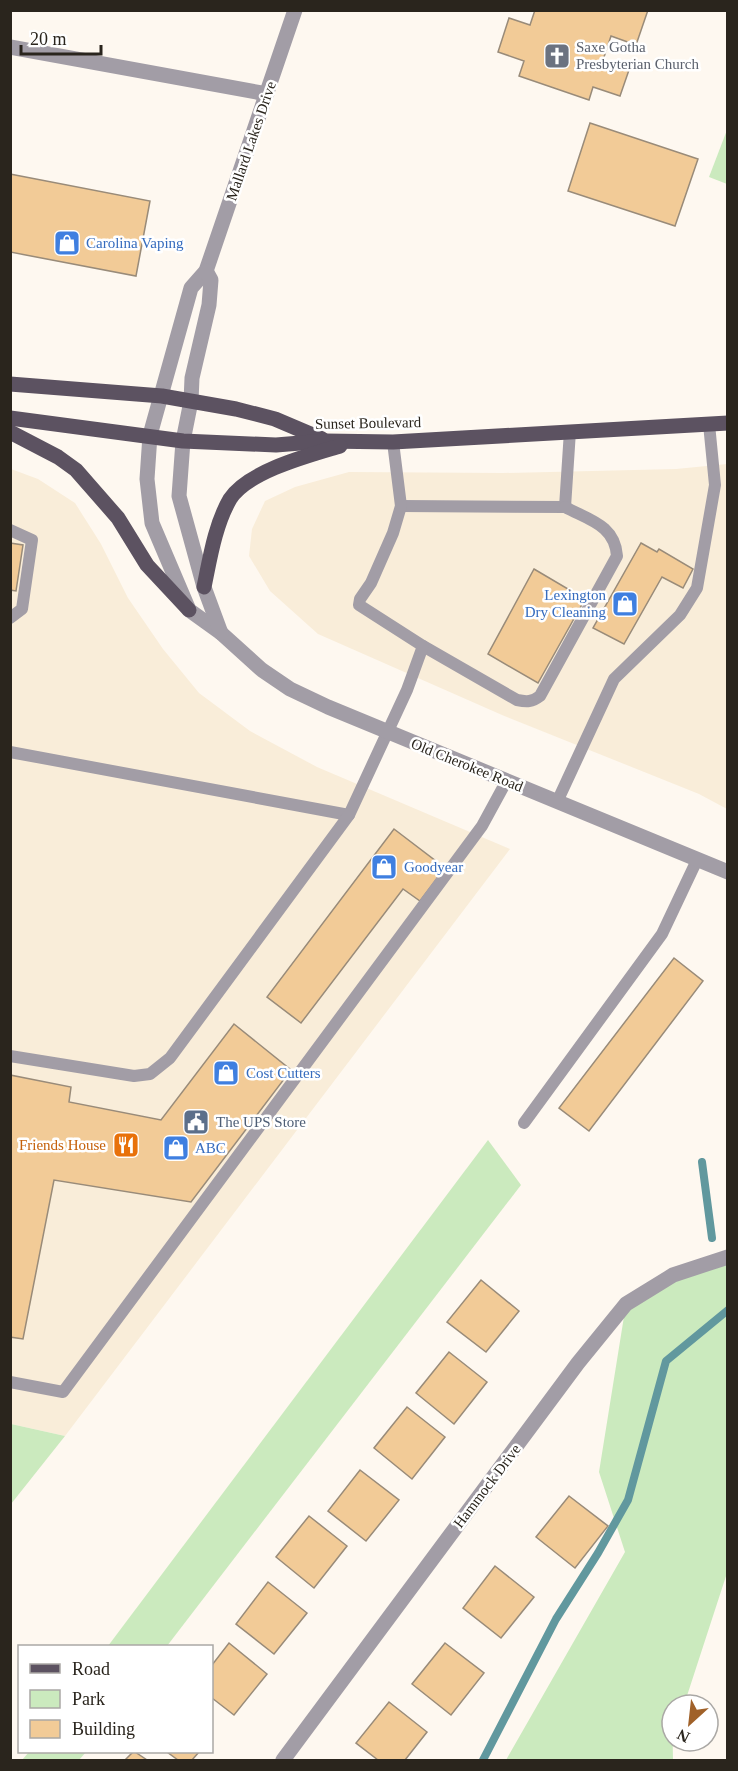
<svg xmlns="http://www.w3.org/2000/svg" width="738" height="1771" font-family="Georgia,serif">
<style>
.commercial{fill:#f9edd9}
.green{fill:#cbeabe}
.lines{fill:none;stroke-linecap:round;stroke-linejoin:round}
.stream{stroke:#61989e;stroke-width:8}
.building{fill:#f2cb97;stroke:#998b79;stroke-width:1.5}
.service{stroke:#a29da6;stroke-width:12}
.minor{stroke:#a29da6;stroke-width:15}
.tertiary{stroke:#a29da6;stroke-width:15}
.primary{stroke:#5c5261;stroke-width:15}
.labels{text-anchor:middle;dominant-baseline:central;stroke-width:5;stroke-linejoin:round;paint-order:stroke}
.worship-label{font-size:15px;fill:#5b616d;stroke:#fff;text-anchor:start}
.street-label{font-size:15px;fill:#2a251d;stroke:#fff}
.shop-label{font-size:15px;fill:#366cbe;stroke:#fff;text-anchor:start}
.service-label{font-size:15px;fill:#4e5e75;stroke:#fff;text-anchor:start}
.food-label{font-size:15px;fill:#c56008;stroke:#fff;text-anchor:end}
</style>
<rect width="100%" height="100%" fill="#fef8f0"/>
<g class="commercial">
<path d="M727,464V809L699,794L502,715L318,634L270,591L249,556L252,529L265,501L295,487L349,472L503,473L676,469Z"/>
<path d="M11,469L38,479L75,503L101,544L128,598L163,649L199,693L250,731L317,767L510,849L65,1436L11,1424Z"/>
</g>
<g class="green">
<path d="M727,130L728,184H727L709,177Z"/>
<path d="M488,1140L521,1185L167,1646H108Z"/>
<path d="M727,1257V1573L684,1705H672L673,1760H506L625,1552L599,1472L626,1304Z"/>
<path d="M11,1424L65,1436L11,1504L10,1424Z"/>
<path d="M29,1752H86L79,1760H22Z"/>
</g>
<g class="lines">
<g class="stream">
<path d="M702,1162L712,1238"/>
<path d="M483,1760L556,1619L598,1553L628,1500L666,1361L728,1310"/>
</g>
</g>
<g class="building">
<path d="M535,10H648L636,45L611,36L603,60L629,70L620,96L593,87L589,100L519,76L524,61L498,52L509,18L530,25Z"/>
<path d="M590,123L698,159L675,226L568,191Z"/>
<path d="M10,174L150,201L136,276L10,252Z"/>
<path d="M10,543L23,545L16,591L10,590Z"/>
<path d="M641,543L657,552L659,549L693,569L683,588L662,577L624,644L593,628Z"/>
<path d="M534,569L585,599L538,683L488,654Z"/>
<path d="M394,829L445,868L420,901L403,889L301,1023L267,997Z"/>
<path d="M674,958L703,981L589,1131L559,1108Z"/>
<path d="M234,1024L291,1070L191,1202L54,1180L23,1339L10,1337V1075L71,1087L69,1102L161,1120Z"/>
<path d="M481,1280L519,1311L486,1352L447,1322Z"/>
<path d="M449,1352L487,1382L454,1424L416,1393Z"/>
<path d="M407,1407L445,1437L412,1479L374,1448Z"/>
<path d="M360,1470L399,1500L366,1541L328,1511Z"/>
<path d="M569,1496L608,1526L575,1568L536,1537Z"/>
<path d="M309,1516L347,1546L314,1588L276,1557Z"/>
<path d="M495,1566L534,1597L501,1638L463,1608Z"/>
<path d="M268,1582L307,1613L274,1654L236,1624Z"/>
<path d="M229,1643L267,1674L234,1715L212,1698V1665Z"/>
<path d="M445,1643L484,1673L451,1715L412,1684Z"/>
<path d="M389,1702L427,1732L405,1760H378L356,1743Z"/>
<path d="M133,1752H135L147,1760H125Z"/>
<path d="M167,1752H199L192,1760H178Z"/>
</g>
<g class="lines">
<g class="service">
<path d="M401,506L565,507L570,431"/>
<path d="M10,530L32,540L22,609L10,618"/>
<path d="M423,646L517,700C527,702 532,702 540,696L617,556C615,525 589,520 565,507"/>
<path d="M10,752L349,815"/>
<path d="M557,802L614,679L680,615L697,588L715,485L709,424"/>
<path d="M10,1056L134,1076L150,1074L170,1058L349,815L407,690L423,646L359,605L360,599L371,583L393,533L401,506L393,442"/>
<path d="M524,1123L662,934L697,860"/>
<path d="M10,1382L63,1392L482,826L507,780"/>
</g>
<g class="minor">
<path d="M10,47L267,94"/>
<path d="M150,435L191,288L206,271L295,10"/>
<path d="M183,441L191,401L192,378L209,305L211,280L206,271"/>
<path d="M283,1760L578,1363L626,1304L673,1275L728,1257"/>
</g>
<g class="tertiary">
<path d="M150,435L147,479L152,523L189,610L221,633L262,670L290,689L328,707L728,872"/>
<path d="M183,441L179,496L204,587L221,633"/>
</g>
<g class="primary">
<path d="M10,384L162,396L236,409L275,419L322,439"/>
<path d="M10,418L183,441L276,445L325,441L393,442L728,423"/>
<path d="M10,432L58,457L76,470L118,518L147,565L189,610"/>
<path d="M204,587C210,558 215,525 230,499C248,471 310,455 340,446"/>
</g>
</g>
<defs>
<symbol id="church-square" viewBox="-11 -11 22 22"><rect x="-9" y="-9" width="18" height="18" rx="4" fill="#6b7280" stroke="#fff"/><path d="M-1.2-6h2.4v3.5h3.3v2.4h-3.3V6h-2.4V-.1h-3.3v-2.4h3.3Z" fill="#fff"/></symbol>
<symbol id="shop-square" viewBox="-11 -11 22 22"><rect x="-9" y="-9" width="18" height="18" rx="4" fill="#3f7fe0" stroke="#fff"/><path d="M-5-2.5h2.3a2.7 3.5 0 0 1 5.4 0H5L5.5 6h-11ZM-1.5-2.5h3a1.5 2.3 0 0 0-3 0Z" fill="#fff"/></symbol>
<symbol id="civic-square" viewBox="-11 -11 22 22"><rect x="-9" y="-9" width="18" height="18" rx="4" fill="#5c6f8a" stroke="#fff"/><path d="M-.6-6.5H3V-4.5H.6V-3L4-1V1h2V6H-6V1h2V-1L-.6-3ZM-1.2 2.5V6h2.4V2.5Z" fill="#fff"/></symbol>
<symbol id="restaurant-square" viewBox="-11 -11 22 22"><rect x="-9" y="-9" width="18" height="18" rx="4" fill="#e8710a" stroke="#fff"/><path d="M-5-6h1v4h1v-4h1v4h1v-4h1v5L-1.5 .5V6h-2V.5L-5-1ZM5-6V6H3V1.5H1.5Q1.5-4 5-6Z" fill="#fff"/></symbol>
</defs>
<g fill-rule="evenodd">
<use href="#church-square" x="542" y="41" width="30" height="30"/>
<use href="#shop-square" x="52" y="228" width="30" height="30"/>
<use href="#shop-square" x="610" y="589" width="30" height="30"/>
<use href="#shop-square" x="369" y="852" width="30" height="30"/>
<use href="#shop-square" x="211" y="1058" width="30" height="30"/>
<use href="#civic-square" x="181" y="1107" width="30" height="30"/>
<use href="#restaurant-square" x="111" y="1130" width="30" height="30"/>
<use href="#shop-square" x="161" y="1133" width="30" height="30"/>
</g>
<g class="labels">
<g class="worship-label">
<text x="576" y="47">Saxe Gotha<tspan x="576" dy="17">Presbyterian Church</tspan></text>
</g>
<g class="street-label">
<text transform="translate(251 141) rotate(-71)">Mallard Lakes Drive</text>
<text transform="translate(368 423) rotate(-1)">Sunset Boulevard</text>
<text transform="translate(467 765) rotate(22)">Old Cherokee Road</text>
<text transform="translate(487 1486) rotate(-53)">Hammock Drive</text>
</g>
<g class="shop-label">
<text x="86" y="243">Carolina Vaping</text>
<text x="606" y="595" text-anchor="end">Lexington<tspan x="606" dy="17">Dry Cleaning</tspan></text>
<text x="404" y="867">Goodyear</text>
<text x="246" y="1073">Cost Cutters</text>
<text x="195" y="1148">ABC</text>
</g>
<g class="service-label">
<text x="216" y="1122">The UPS Store</text>
</g>
<g class="food-label">
<text x="106" y="1145">Friends House</text>
</g>
</g>
<rect width="738" height="1771" fill="none" stroke="#2a251d" stroke-width="24"/>
<rect x="18" y="1645" width="195" height="108" fill="#ffffff" stroke="#aaa8a5" stroke-width="1.5"/>
<rect x="30" y="1664" width="30" height="9" fill="#5c5261" stroke="#aaa8a5" stroke-width="1.5"/>
<text x="72" y="1675" font-size="18" fill="#2a251d">Road</text>
<rect x="30" y="1690" width="30" height="18" fill="#cbeabe" stroke="#aaa8a5" stroke-width="1.5"/>
<text x="72" y="1705" font-size="18" fill="#2a251d">Park</text>
<rect x="30" y="1720" width="30" height="18" fill="#f2cb97" stroke="#aaa8a5" stroke-width="1.5"/>
<text x="72" y="1735" font-size="18" fill="#2a251d">Building</text>
<g transform="translate(690 1723) rotate(207)"><circle r="28" fill="#ffffff" stroke="#aaa8a5" stroke-width="1.5"/>
<path d="M0-4.5L10 22L0 15L-10 22Z" fill="#a06129"/>
<text y="-9" font-size="16" font-weight="bold" text-anchor="middle" fill="#2a251d">N</text>
</g>
<path d="M21 45v9h80v-9" fill="none" stroke="#2a251d" stroke-width="3"/>
<text x="30" y="45" font-size="18" fill="#2a251d" stroke="#ffffff" stroke-width="4.5" paint-order="stroke">20 m</text>
</svg>
